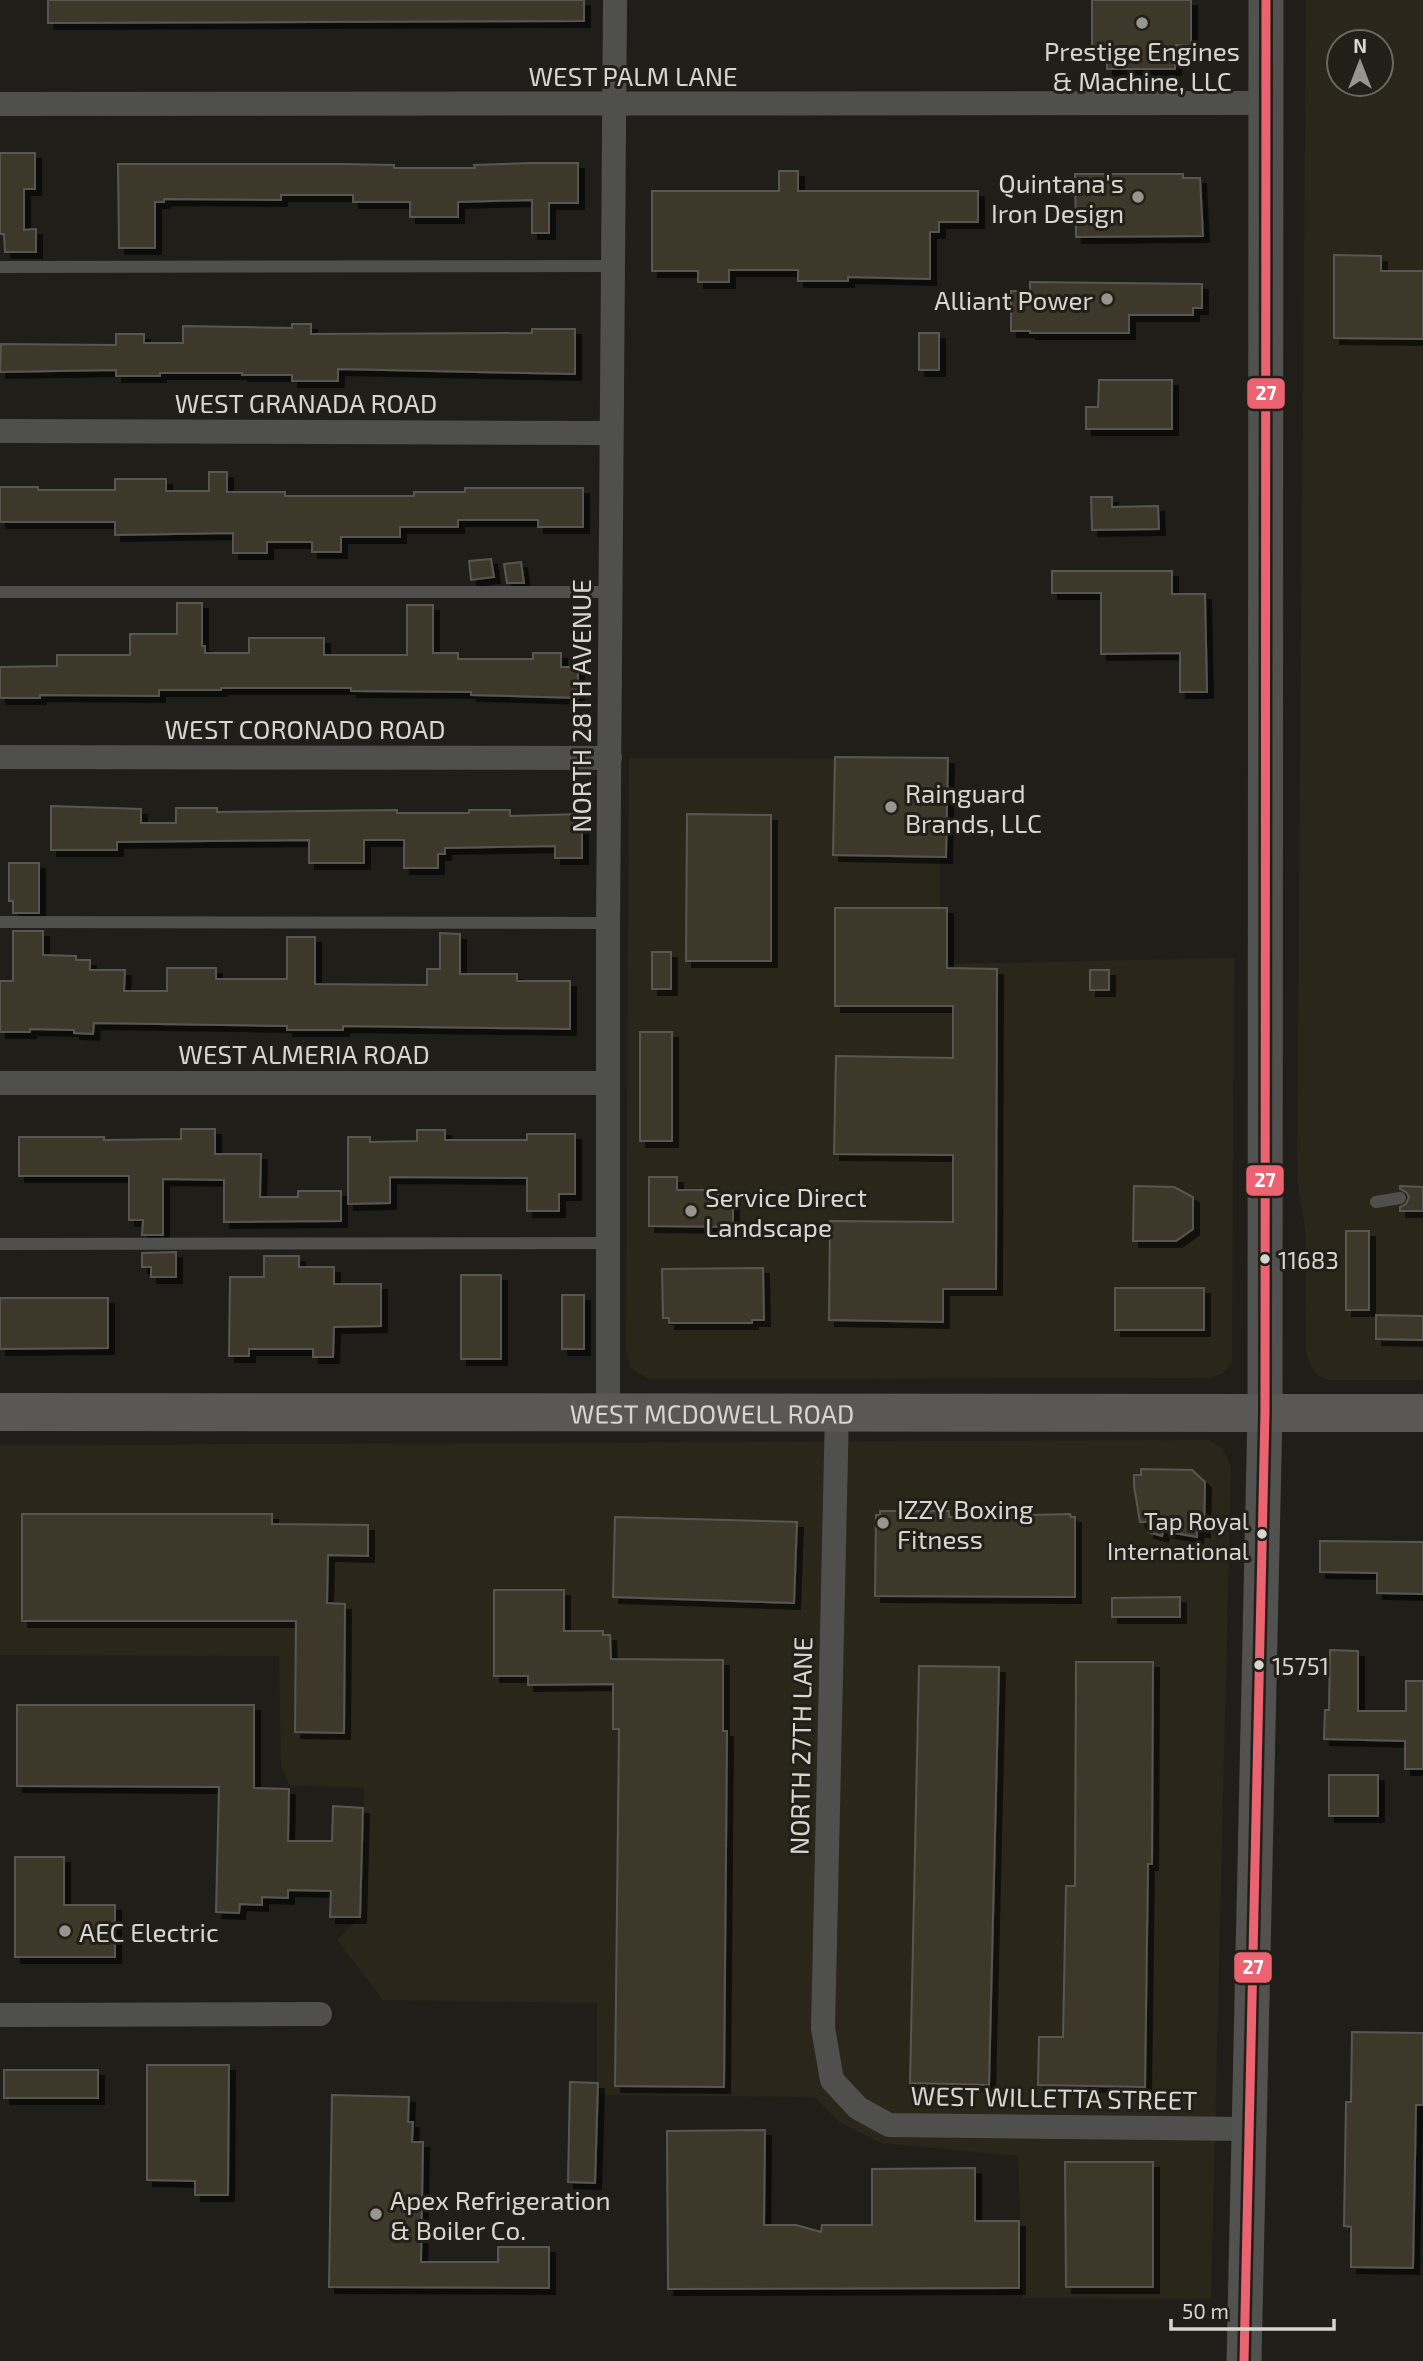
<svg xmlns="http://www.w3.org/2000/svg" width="1423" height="2361" font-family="'Exo 2',sans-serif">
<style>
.built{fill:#2a271a;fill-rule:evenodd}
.building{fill:#3c392c;stroke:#585752;stroke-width:2;filter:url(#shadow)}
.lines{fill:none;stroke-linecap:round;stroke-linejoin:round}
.service{stroke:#4f4f4d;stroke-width:12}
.minor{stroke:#4f4f4d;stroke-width:24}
.secondary{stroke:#51514f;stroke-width:35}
.primary{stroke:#595855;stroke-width:38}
.bus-1-casing{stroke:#211f17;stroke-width:14}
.bus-1{stroke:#eb6371;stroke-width:9}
.poi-dot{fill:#979590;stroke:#211f17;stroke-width:2.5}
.bus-dot{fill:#d7d5d0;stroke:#211f17;stroke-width:2.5}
.labels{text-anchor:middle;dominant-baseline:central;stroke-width:6;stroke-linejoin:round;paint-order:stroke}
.bus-label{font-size:24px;fill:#d7d5d0;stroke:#211f17;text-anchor:start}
.poi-label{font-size:26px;fill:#d7d5d0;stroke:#211f17;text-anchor:start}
.street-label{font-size:26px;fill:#d7d5d0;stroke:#211f17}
.line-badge{stroke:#211f17;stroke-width:2.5}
.badge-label{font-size:19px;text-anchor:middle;font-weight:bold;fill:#fff}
</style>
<defs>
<filter id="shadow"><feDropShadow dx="6" dy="6" stdDeviation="0" flood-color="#0009"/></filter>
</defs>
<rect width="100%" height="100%" fill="#1f1e19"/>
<g class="built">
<path d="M1306,0H1423V1380H1328L1319,1376L1313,1370L1306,1352L1305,1230L1297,1178ZM1339,42H1381V84H1339Z"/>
<path d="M629,758L940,759V964L1234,958L1232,1362L1223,1373L1210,1378L649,1379L631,1368L626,1351Z"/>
<path d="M1209,1440L1223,1449L1231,1467L1211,2299L1023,2298L1018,2156L881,2143L841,2123L815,2097L597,2095V2003L383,2000L337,1940L360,1917L364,1788L289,1785L281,1764L279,1656L0,1655V1445Z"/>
</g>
<g class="building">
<path d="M48,0H584V21L48,23Z"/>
<path d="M1092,0H1191V46L1176,45L1175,69H1107V46H1092Z"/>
<path d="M0,153H35V189H24V230L36,229V252H5L4,234H0Z"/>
<path d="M532,163H578V203H549V233H532V200L458,202V217H410V202H353V195H281V200L164,199V202H155V248H119L118,164H342L394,165V168H475L474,165Z"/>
<path d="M779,171H798V191H978V222H939V232H930V279L848,277V281H798V270H729V282H698V271H652V191H779Z"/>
<path d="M1075,174H1183V178H1200L1203,236L1076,237Z"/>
<path d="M1334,255L1381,256V271H1423V339L1334,338Z"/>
<path d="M1030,282L1202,284V308H1193V315H1129V333H1030V331H1011V291H1030Z"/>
<path d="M292,324H311V334L532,333V329H575V374L338,369V381H292V375H242V373H160V376H116V370L0,372L1,344L116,345V334H144V343H183V326L292,328Z"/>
<rect x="919" y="333" width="20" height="37"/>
<path d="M1099,380H1172V429H1086V407H1098Z"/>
<path d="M209,472H227V492H285V496H414V492H465V488H583V527H538V520H458V527H400V537H341V552H312V542H267V553H233V533L115,535V522H0V487H38V490H115V479H166V491H209Z"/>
<path d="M1091,497H1112V507L1158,506L1159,529L1092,530Z"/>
<path d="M491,559L494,577L471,580L469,561Z"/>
<path d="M521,562L524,583H507L504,564Z"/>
<path d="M1052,571H1172V594H1205L1207,692H1180V653L1101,654V593H1052Z"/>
<path d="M177,603H202V646H205V653H249V638H324V655H407V605H433V653H458V659H533V653H561V667H578V698L471,695V692L351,691V688H221V690H159V696L40,695V698H0V667L57,666V655H130V634H177Z"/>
<path d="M835,757L948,758L946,857L833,855Z"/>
<path d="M51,806L141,809V823H176V808H217V812L397,810V813H469V810H510V816L582,814V858H555V846L445,848V854H438V868H404V840H364V863H309V840L117,842V850H51Z"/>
<path d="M687,814L771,815V961H686Z"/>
<path d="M9,863H39V913H13V901H9Z"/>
<path d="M835,908H947V968L997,969L996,1289H943V1322L829,1320L830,1221L953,1222V1155L834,1154L836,1056L953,1058V1006H835Z"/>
<path d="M13,931H43V955L76,956V960H90V970H125L124,991H167V968H216V979H287V937H315V984L427,985V969H440V933L460,934V974H517V981H570V1029L343,1026V1030H287V1026L94,1023L93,1034L74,1033V1030L30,1029V1032H0V981H13Z"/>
<rect x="652" y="952" width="19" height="37"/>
<rect x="1090" y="970" width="19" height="20"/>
<rect x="640" y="1032" width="32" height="109"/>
<path d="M181,1129H215V1154H261L260,1197H298V1191H341V1221L224,1222V1180L163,1179V1235H142L143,1220H129V1176H19V1137H104V1140L181,1139Z"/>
<path d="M417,1130H445V1140H527V1134H575V1194H559V1211H527V1178L390,1177V1203L348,1204V1137H370V1142L417,1141Z"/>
<path d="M649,1177H677V1190H718V1194L733,1195V1227L649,1226Z"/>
<path d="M1134,1186L1174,1187L1193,1197V1229L1176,1241H1133Z"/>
<path d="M1400,1186L1423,1187V1211H1400V1207L1406,1204L1409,1197L1406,1192L1400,1189Z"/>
<rect x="1346" y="1231" width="23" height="79"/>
<path d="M176,1252V1277H151V1267H142V1253Z"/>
<path d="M264,1256H299V1267H334V1284H381V1326L334,1327L333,1357H313V1349H249V1356H229L230,1277H264Z"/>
<path d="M763,1268L764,1320H752V1323H669V1318H663L662,1269Z"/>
<rect x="461" y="1275" width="40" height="84"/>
<rect x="1115" y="1288" width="89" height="42"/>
<rect x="562" y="1295" width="22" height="54"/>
<path d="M0,1298H108V1348L0,1349Z"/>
<path d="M1376,1315L1423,1316V1340L1376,1339Z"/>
<path d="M1141,1469L1192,1470L1205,1482L1204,1531H1197V1537L1163,1531L1162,1536L1148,1532V1522H1140L1134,1486V1475H1141Z"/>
<path d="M880,1511H949V1517L1070,1514L1071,1517H1075V1597L875,1596L876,1515H880Z"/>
<path d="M22,1514H272V1524L368,1525V1556L328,1555L327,1603L345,1604L344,1733L295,1732L296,1621H22Z"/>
<path d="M615,1517L797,1522L794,1603L613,1597Z"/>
<path d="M1320,1541L1423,1542V1594L1377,1593V1573L1320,1572Z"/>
<path d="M494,1590H564V1631H603V1635H610L611,1659L723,1660V1731H727L724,2087L615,2086L619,1729H613V1684L528,1685V1676H494Z"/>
<path d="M1180,1597V1617H1112V1598Z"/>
<path d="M1330,1650L1358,1651V1711H1406V1681H1423V1769H1405V1741L1324,1739L1325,1710H1329Z"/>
<path d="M1076,1662H1153L1152,1864H1148L1145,2087L1038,2085L1039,2037H1063L1066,1886H1075Z"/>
<path d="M919,1666L999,1667L989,2085L910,2083Z"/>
<path d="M17,1705H254V1788L289,1789L288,1841H332L333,1806L363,1808L360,1917H330L331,1891L288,1890V1898L262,1897V1905L240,1904L239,1913L216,1912L219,1787L17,1786Z"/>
<rect x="1329" y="1775" width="49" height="41"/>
<path d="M15,1857H64V1905H115V1957H15Z"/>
<path d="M1352,2032L1423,2033V2105H1416L1413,2268L1351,2267V2227L1344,2226L1346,2102H1351Z"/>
<path d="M147,2065H229L228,2195H195V2181L147,2180Z"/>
<rect x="4" y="2070" width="94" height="28"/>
<path d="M570,2082L598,2083L595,2183L568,2182Z"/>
<path d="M332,2095L409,2097L408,2122H413L412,2142H423L421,2262H498V2247H549V2288L329,2287Z"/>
<path d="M765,2130L764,2225H796L821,2232L822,2225H872V2169L975,2168V2221H1019V2288L668,2289L667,2131Z"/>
<path d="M1065,2162H1153V2287H1066Z"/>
</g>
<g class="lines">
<g class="service">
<path d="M0,267L613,266"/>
<path d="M0,592H610"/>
<path d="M0,922L608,923"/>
<path d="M1376,1202L1400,1198"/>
<path d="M0,1244L607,1243"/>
</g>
<g class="minor">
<path d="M0,104L1266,103"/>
<path d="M0,431L611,433"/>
<path d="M0,757L610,758"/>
<path d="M0,1083H608"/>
<path d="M608,1412V923L615,0"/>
<path d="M837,1412L823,2028L832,2080L858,2108L889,2125L1249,2129"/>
<path d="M0,2015L320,2014"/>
</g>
<path class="secondary" d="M1244,2361L1265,1412L1266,0"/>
<path class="primary" id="s1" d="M0,1412L1423,1413"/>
<defs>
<path id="bus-1" d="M1244,2361L1265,1412L1266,0"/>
</defs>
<use href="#bus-1" class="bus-1-casing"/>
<use href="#bus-1" class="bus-1"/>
</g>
<g class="poi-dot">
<circle cx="1142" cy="23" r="7"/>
<circle cx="1138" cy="197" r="7"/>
<circle cx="1107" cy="299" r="7"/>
<circle cx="891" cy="807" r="7"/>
<circle cx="691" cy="1211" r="7"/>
<circle cx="883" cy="1523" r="7"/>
<circle cx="65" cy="1931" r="7"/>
<circle cx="376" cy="2214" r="7"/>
</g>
<g class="bus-dot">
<circle cx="1265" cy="1259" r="6"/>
<circle cx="1262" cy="1534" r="6"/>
<circle cx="1259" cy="1665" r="6"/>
</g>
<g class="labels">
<g class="bus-label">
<text x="1278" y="1259">11683</text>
<text x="1249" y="1520" text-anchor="end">Tap Royal<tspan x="1249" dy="30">International</tspan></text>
<text x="1272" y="1665">15751</text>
</g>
<g class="poi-label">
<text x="1142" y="50" text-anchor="middle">Prestige Engines<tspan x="1142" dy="30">&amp; Machine, LLC</tspan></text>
<text x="1124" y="182" text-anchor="end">Quintana's<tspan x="1124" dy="30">Iron Design</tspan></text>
<text x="1093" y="299" text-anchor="end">Alliant Power</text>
<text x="905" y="792">Rainguard<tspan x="905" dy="30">Brands, LLC</tspan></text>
<text x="705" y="1196">Service Direct<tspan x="705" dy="30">Landscape</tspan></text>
<text x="897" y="1508">IZZY Boxing<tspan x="897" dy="30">Fitness</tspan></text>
<text x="79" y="1931">AEC Electric</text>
<text x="390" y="2199">Apex Refrigeration<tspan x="390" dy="30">&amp; Boiler Co.</tspan></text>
</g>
<g class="street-label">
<text x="633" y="75">WEST PALM LANE</text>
<text x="306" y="402">WEST GRANADA ROAD</text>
<text transform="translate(580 706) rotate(-90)">NORTH 28TH AVENUE</text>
<text x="305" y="728">WEST CORONADO ROAD</text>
<text x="304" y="1053">WEST ALMERIA ROAD</text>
<text stroke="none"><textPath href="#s1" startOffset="712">WEST MCDOWELL ROAD</textPath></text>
<text transform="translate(800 1746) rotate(-89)">NORTH 27TH LANE</text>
<text transform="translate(1054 2097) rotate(1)">WEST WILLETTA STREET</text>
</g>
</g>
<g class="line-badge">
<rect x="1246" y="377" width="40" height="33" rx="7" fill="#eb6371"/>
<rect x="1245" y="1164" width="40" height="33" rx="7" fill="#eb6371"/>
<rect x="1233" y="1951" width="40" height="33" rx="7" fill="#eb6371"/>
</g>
<g class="badge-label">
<text x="1266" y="400">27</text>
<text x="1265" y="1187">27</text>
<text x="1253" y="1974">27</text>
</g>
<g transform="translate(1360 63)"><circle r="33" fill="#211f17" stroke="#6a6861" stroke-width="2"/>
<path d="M0-5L12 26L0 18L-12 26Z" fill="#979590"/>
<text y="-10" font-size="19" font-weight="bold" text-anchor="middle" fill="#d7d5d0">N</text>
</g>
<path d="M1171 2319v10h163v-10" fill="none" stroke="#d7d5d0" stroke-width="3.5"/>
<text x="1182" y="2319" font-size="21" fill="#d7d5d0" stroke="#211f17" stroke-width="5" paint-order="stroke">50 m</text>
</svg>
